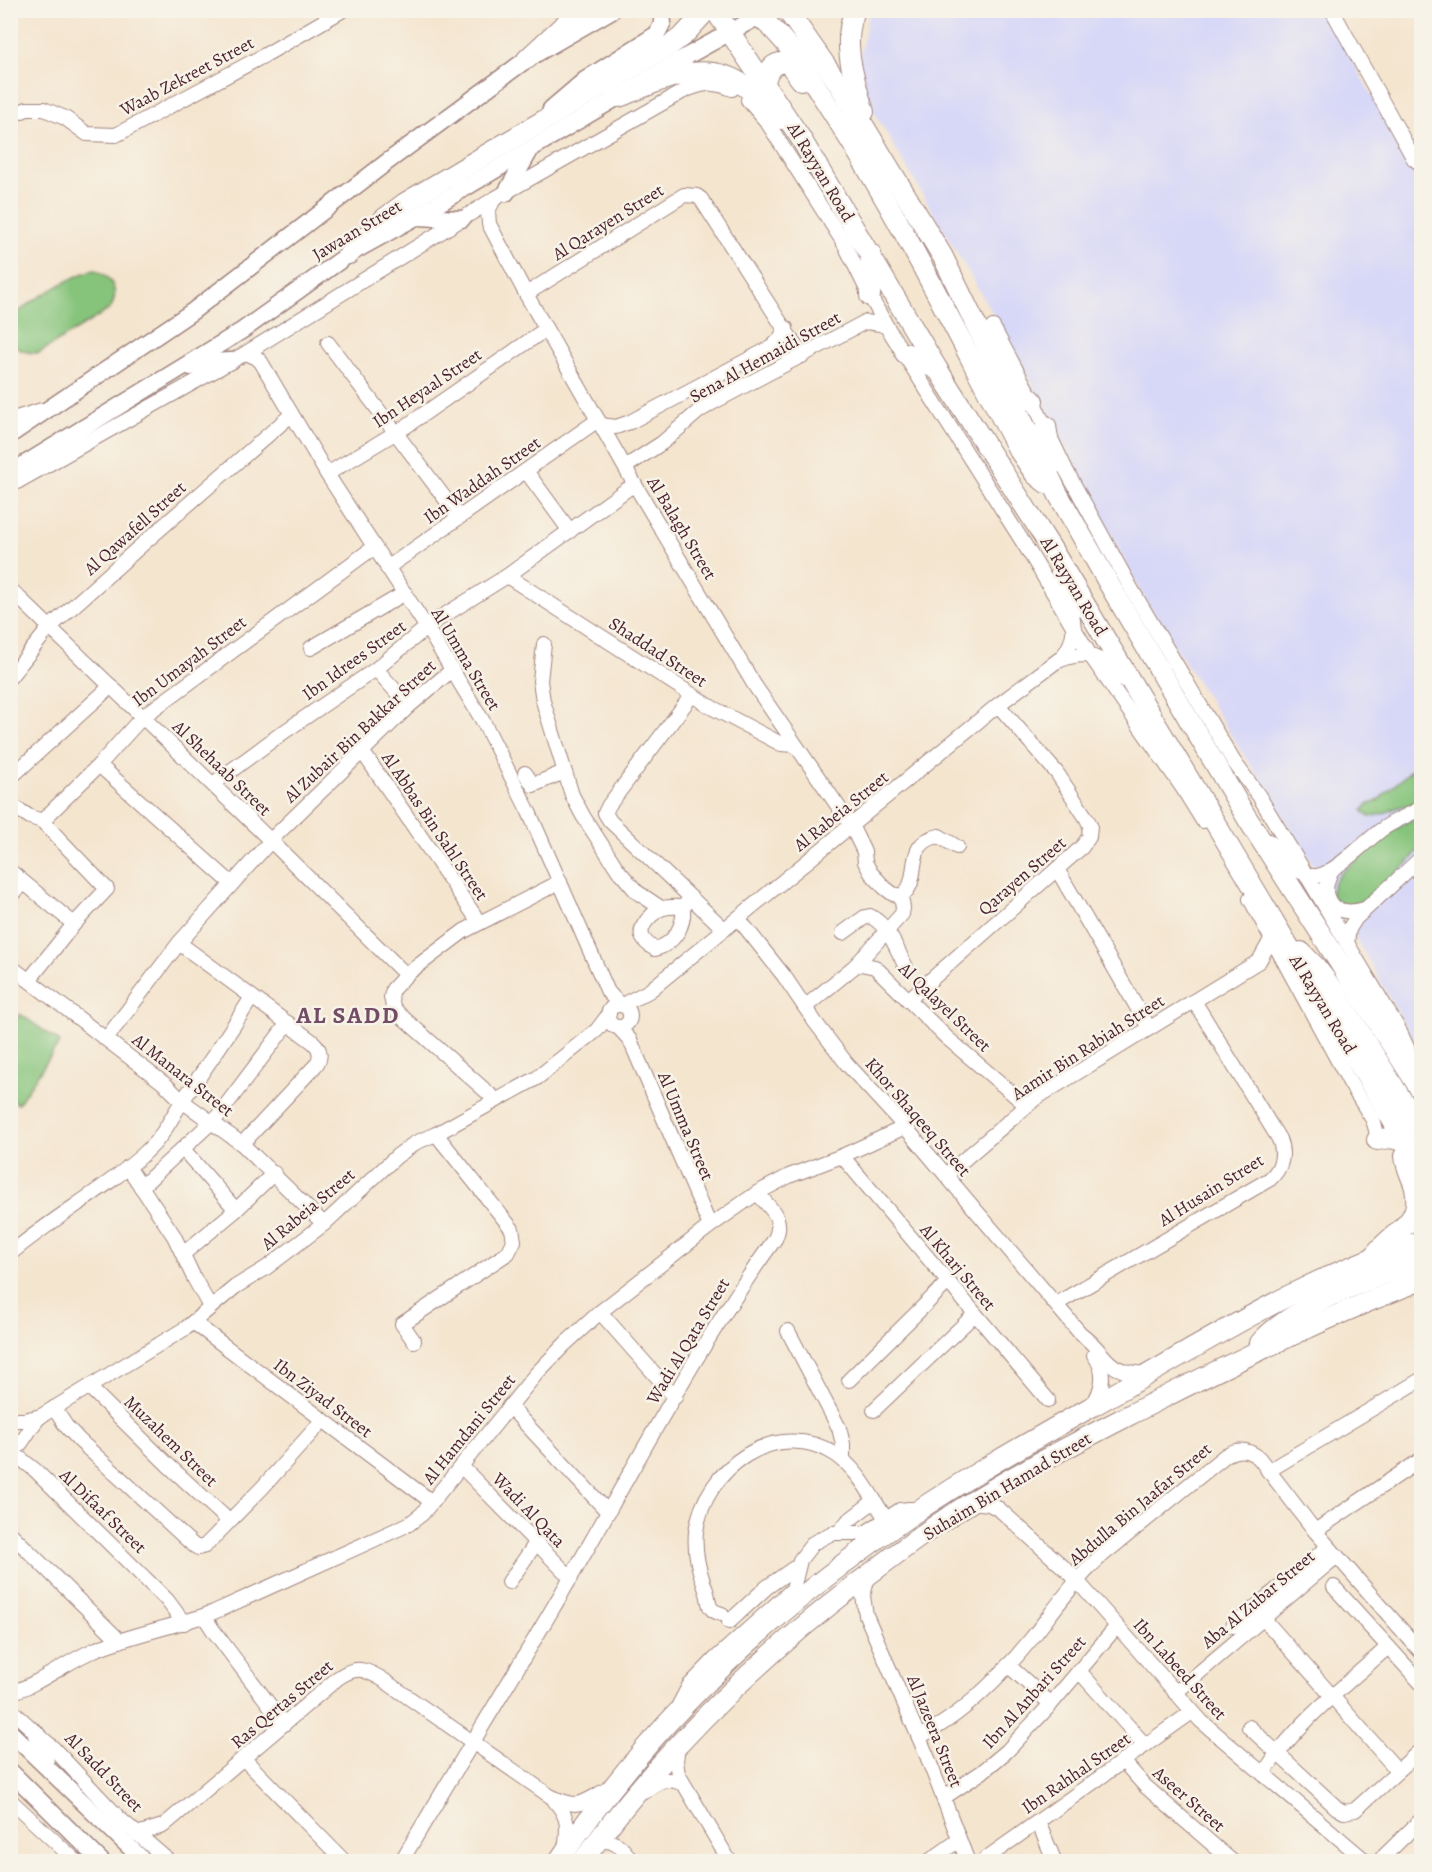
<svg xmlns="http://www.w3.org/2000/svg" width="1432" height="1872" font-family="Alegreya,serif">
<style>
.built{fill:#d7d7f8}
.green{fill:#86c47b;stroke:#687253;stroke-width:1.5}
.lines{fill:none;stroke-linecap:round;stroke-linejoin:round}
.minor-casing{stroke:#9f827d;stroke-width:16}
.major-casing{stroke:#9f827d;stroke-width:19}
.highway-casing{stroke:#9f827d;stroke-width:22}
.minor{stroke:#fff;stroke-width:14}
.major{stroke:#fff;stroke-width:16}
.highway{stroke:#fff;stroke-width:20}
.labels{text-anchor:middle;dominant-baseline:central;stroke-width:5;stroke-linejoin:round;paint-order:stroke}
.street-label{font-size:18px;fill:#4a1f2b;stroke:#f7f3e8}
.district-label{font-size:24px;font-weight:bold;letter-spacing:1.5px;fill:#734d66;stroke:#f7f3e8}
</style>
<rect width="100%" height="100%" fill="#f7f3e8"/>
<filter id="ink" filterUnits="userSpaceOnUse"><feTurbulence type="fractalNoise" baseFrequency=".0167" numOctaves="2"/><feDisplacementMap in="SourceGraphic" scale="12" xChannelSelector="R" yChannelSelector="G"/><feConvolveMatrix kernelMatrix="1 2 1 2 8 2 1 2 1" color-interpolation-filters="sRGB"/></filter>
<filter id="wash" filterUnits="userSpaceOnUse"><feTurbulence type="fractalNoise" baseFrequency=".008" numOctaves="4" result="noise"/><feDisplacementMap in="SourceGraphic" scale="24" xChannelSelector="R" yChannelSelector="G"/><feGaussianBlur stdDeviation="1.35" result="paint"/><feColorMatrix in="noise" values="0 0 0 0 0 0 0 0 0 0 0 0 0 0 0 0 0 1.4 0 .05"/><feComposite in="paint" operator="in"/></filter>
<g filter="url(#wash)">
<rect width="100%" height="100%" fill="#f4e5cf"/>
<path class="built" d="M869,11H1326L1361,77L1421,183V1053L1313,864L1143,596L1020,360L855,80Z"/>
<g class="green">
<path d="M95,270C113,277 120,292 110,309L39,353C16,354 10,343 10,322C13,318 16,314 20,311C32,300 79,272 95,270Z"/>
<path d="M1420,762L1422,797C1415,804 1408,805 1399,807C1388,811 1381,816 1369,817L1363,811L1367,805L1376,802Z"/>
<path d="M1421,813V847L1407,864L1358,905L1349,908L1336,901L1331,893L1333,884L1341,873L1385,836Z"/>
<path d="M20,1014L60,1042L18,1104L11,1099V1028Z"/>
</g>
</g>
<g filter="url(#ink)">
<g class="lines">
<defs>
<g id="minor">
<path d="M1332,10L1414,159L1422,165"/>
<path d="M748,100L767,122L845,245L870,296L887,327L1031,555L1090,655L1182,787L1203,821"/>
<path d="M10,116L27,109H44L65,118L87,134L116,135L265,55L343,10"/>
<path d="M494,199L488,211L489,224L526,294L635,485L755,686L851,825L864,852L865,862L871,873L885,888L893,894L901,896C924,881 901,843 939,836L957,847"/>
<path d="M526,294L684,195L697,196L701,199L802,356"/>
<path d="M993,327L1033,401L1066,470L1132,590L1234,762L1259,796L1398,1028L1407,1047L1411,1069"/>
<path d="M328,343L459,517"/>
<path d="M246,353L257,358L261,362L327,474L427,628L484,723L529,812L608,992L620,1005"/>
<path d="M10,420L42,410"/>
<path d="M601,425L616,427L630,422L772,347L779,340L786,328"/>
<path d="M625,467L662,443L699,411L712,403L865,322L880,324L887,327"/>
<path d="M526,471L570,531"/>
<path d="M327,474L405,427L546,329"/>
<path d="M10,486L246,353L494,199L682,92C701,83 713,81 732,89"/>
<path d="M387,568L598,420"/>
<path d="M507,576L711,707L781,744L795,745"/>
<path d="M10,589L271,841L401,970L407,974"/>
<path d="M544,644L540,681L543,701L572,795L583,816L618,870L637,892L661,908"/>
<path d="M311,648L405,593"/>
<path d="M1058,661C1087,649 1103,656 1122,679"/>
<path d="M376,669L409,706"/>
<path d="M10,677L50,627L145,542L291,415"/>
<path d="M692,695L609,805L605,813L610,821L724,929"/>
<path d="M362,751L479,922"/>
<path d="M99,765L231,883"/>
<path d="M525,773L533,785L564,772"/>
<path d="M10,778L111,686"/>
<path d="M213,784L278,736L376,669L432,623L507,576L626,490L635,485"/>
<path d="M10,804L30,817L42,821L107,889L74,924L30,979"/>
<path d="M42,821L99,765L136,724L148,713L373,548"/>
<path d="M1269,841C1281,853 1298,878 1317,876C1334,874 1366,841 1381,830C1394,820 1409,816 1422,807"/>
<path d="M1057,869L1149,1028"/>
<path d="M1332,870C1317,899 1333,918 1365,909"/>
<path d="M10,871L74,924"/>
<path d="M10,897L24,883"/>
<path d="M1250,899L1350,1083L1373,1120L1376,1130L1377,1140"/>
<path d="M683,907C677,907 670,906 664,908C659,909 655,912 652,915C637,929 638,939 655,949C674,944 685,926 683,907L691,898"/>
<path d="M738,918L784,976L815,1022L847,1064L905,1127L1080,1333C1111,1356 1101,1372 1148,1374"/>
<path d="M843,933L865,917L870,916C889,926 896,948 906,967"/>
<path d="M179,943L313,1042C321,1049 322,1058 315,1066L242,1144"/>
<path d="M1347,943L1349,929L1356,918L1422,857"/>
<path d="M10,966L166,1085L182,1101L242,1144L324,1224"/>
<path d="M855,966L902,914L903,908L901,896"/>
<path d="M908,1000L1082,847L1089,837L1090,825L1087,819L1057,773L998,705"/>
<path d="M622,1005L649,991L998,705L1061,658C1085,633 1069,601 1058,573"/>
<circle cx="619" cy="1016" r="11"/>
<path d="M805,1007L855,966L861,964L875,967L946,1037L1026,1105"/>
<path d="M618,1027L630,1040L710,1226"/>
<path d="M106,1039L179,943L276,835L409,706L452,670"/>
<path d="M496,1100L399,1014L393,1007L391,997L393,989L407,974L464,931L560,882"/>
<path d="M183,1149L236,1210"/>
<path d="M842,1156L1048,1400"/>
<path d="M128,1167L174,1236L194,1278L210,1307"/>
<path d="M946,1175L1036,1098L1259,961L1272,938"/>
<path d="M141,1187L217,1117L288,1023"/>
<path d="M10,1254C53,1217 105,1190 146,1152C163,1137 171,1118 183,1100C207,1066 230,1032 252,997"/>
<path d="M183,1254L236,1210L274,1173"/>
<path d="M1056,1304L1270,1179C1282,1168 1285,1154 1279,1139L1194,1001"/>
<path d="M600,1312L675,1397"/>
<path d="M193,1322L432,1502"/>
<path d="M788,1331L839,1428L843,1444V1460"/>
<path d="M414,1341L402,1324L508,1253L514,1241L512,1229L436,1134"/>
<path d="M849,1380L948,1282"/>
<path d="M89,1387L168,1465L229,1521"/>
<path d="M509,1406L608,1512"/>
<path d="M1092,1406C1103,1389 1107,1372 1094,1355"/>
<path d="M54,1408L66,1426L80,1441L193,1545L198,1548L205,1546L262,1488L323,1420"/>
<path d="M874,1410L975,1314"/>
<path d="M11,1420H24L41,1416"/>
<path d="M10,1451C24,1447 28,1427 41,1416L186,1328L235,1287L266,1268L324,1224L397,1156L415,1143L436,1134L537,1078L597,1030L609,1014"/>
<path d="M10,1453L21,1459L35,1470L167,1600L184,1623"/>
<path d="M461,1466L571,1578"/>
<path d="M1268,1471L1422,1379"/>
<path d="M972,1502L989,1504L999,1509L1071,1574L1201,1721L1367,1862"/>
<path d="M1315,1531L1422,1459"/>
<path d="M839,1532L848,1521L874,1501"/>
<path d="M10,1533L120,1641"/>
<path d="M868,1576L863,1596L866,1615L927,1756L968,1862"/>
<path d="M509,1582L536,1543"/>
<path d="M1334,1587L1422,1684"/>
<path d="M722,1614C705,1610 711,1602 706,1590C699,1571 694,1553 696,1532C704,1468 776,1417 835,1454C858,1469 871,1496 886,1519"/>
<path d="M204,1616L213,1630L284,1724"/>
<path d="M1263,1618L1398,1771"/>
<path d="M729,1622L767,1587L797,1566"/>
<path d="M1233,1626L1328,1547"/>
<path d="M1008,1665L1051,1704"/>
<path d="M1079,1671L1145,1745"/>
<path d="M10,1693C40,1684 66,1662 94,1650C132,1634 175,1627 214,1612L409,1524L422,1514L536,1374L565,1344L600,1312L710,1226L757,1193L789,1176L842,1156L905,1127"/>
<path d="M1175,1693L1337,1556"/>
<path d="M679,1705L689,1686L714,1660L793,1589L800,1560L813,1543L832,1533H865L900,1510L909,1509L918,1510"/>
<path d="M10,1709L54,1749L119,1818L170,1862"/>
<path d="M1249,1727L1337,1808L1344,1812L1355,1810L1422,1749"/>
<path d="M919,1737C962,1716 1002,1675 1032,1638C1054,1610 1074,1581 1100,1557L1226,1455C1238,1448 1248,1449 1259,1458L1315,1531L1422,1653"/>
<path d="M678,1746L676,1761L678,1774L730,1862"/>
<path d="M243,1758L345,1862"/>
<path d="M1123,1761L1145,1786L1233,1862"/>
<path d="M1263,1774C1295,1724 1344,1686 1388,1647"/>
<path d="M644,1791C661,1781 664,1776 683,1784"/>
<path d="M943,1798L982,1772L1007,1751L1051,1704L1117,1626"/>
<path d="M10,1800L77,1862"/>
<path d="M554,1800C570,1818 568,1828 565,1851"/>
<path d="M1038,1822L1055,1862"/>
<path d="M137,1834L163,1826L338,1678C357,1665 364,1669 382,1679L550,1796C580,1810 580,1804 608,1789"/>
<path d="M597,1841C615,1839 623,1847 632,1862"/>
<path d="M401,1862C457,1766 516,1673 571,1577C637,1463 698,1345 775,1239C785,1218 770,1208 757,1193"/>
<path d="M928,1862L959,1840"/>
<path d="M981,1862L1192,1712"/>
<path d="M1378,1862L1422,1819"/>
</g>
<g id="major">
<path d="M551,109L585,80L657,34L663,22L660,10"/>
<path d="M506,193L529,152"/>
<path d="M417,217L462,219"/>
<path d="M191,367L212,362L231,361"/>
<path d="M10,435L193,311L387,162L527,59L612,10"/>
<path d="M10,473L243,330L349,254L416,217L680,60L770,10"/>
<path d="M10,1732L145,1862"/>
<path d="M35,1732L46,1762"/>
<path d="M10,1771L102,1862"/>
</g>
<g id="highway">
<path d="M715,10L800,137L938,370L1053,551L1422,1170"/>
<path d="M750,10C787,35 809,76 833,113C902,220 958,336 1018,449L1035,474L1046,483"/>
<path d="M787,10L838,83L943,257L1058,494L1113,591L1247,818L1422,1092"/>
<path d="M855,10C841,44 854,79 864,112"/>
<path d="M527,59L580,10"/>
<path d="M765,83C767,70 775,59 789,64L801,80"/>
<path d="M619,97C660,81 706,56 746,87C758,97 769,108 781,119"/>
<path d="M349,254L385,218L405,203L669,46L684,35L707,10"/>
<path d="M870,296L871,254"/>
<path d="M905,353L938,370"/>
<path d="M1007,376L1033,401"/>
<path d="M1046,426L1052,465"/>
<path d="M1301,952L1316,967L1335,992L1422,1132"/>
<path d="M1377,1140L1390,1138L1404,1141"/>
<path d="M1376,1253C1394,1230 1423,1224 1415,1188C1412,1177 1406,1168 1405,1156"/>
<path d="M1260,1343C1291,1306 1375,1277 1422,1260"/>
<path d="M558,1862C650,1725 772,1610 907,1518C982,1467 1062,1424 1140,1379C1230,1327 1321,1271 1422,1241"/>
<path d="M582,1862C660,1754 754,1662 859,1582C891,1558 923,1533 956,1512C1017,1472 1083,1439 1147,1406C1237,1360 1328,1316 1422,1280"/>
</g>
</defs>
<use href="#minor" class="minor-casing"/>
<use href="#major" class="major-casing"/>
<use href="#highway" class="highway-casing"/>
<use href="#minor" class="minor"/>
<use href="#major" class="major"/>
<use href="#highway" class="highway"/>
</g>
</g>
<g class="labels">
<g class="street-label">
<text transform="translate(187 76) rotate(-28)">Waab Zekreet Street</text>
<text transform="translate(821 172) rotate(59)">Al Rayyan Road</text>
<text transform="translate(608 222) rotate(-32)">Al Qarayen Street</text>
<text transform="translate(357 230) rotate(-31)">Jawaan Street</text>
<text transform="translate(765 357) rotate(-29)">Sena Al Hemaidi Street</text>
<text transform="translate(427 388) rotate(-34)">Ibn Heyaal Street</text>
<text transform="translate(482 480) rotate(-35)">Ibn Waddah Street</text>
<text transform="translate(135 528) rotate(-42)">Al Qawafell Street</text>
<text transform="translate(682 528) rotate(59)">Al Balagh Street</text>
<text transform="translate(1074 586) rotate(59)">Al Rayyan Road</text>
<text transform="translate(658 652) rotate(33)">Shaddad Street</text>
<text transform="translate(466 659) rotate(59)">Al Umma Street</text>
<text transform="translate(354 660) rotate(-36)">Ibn Idrees Street</text>
<text transform="translate(189 661) rotate(-37)">Ibn Umayah Street</text>
<text transform="translate(360 731) rotate(-43)">Al Zubair Bin Bakkar Street</text>
<text transform="translate(222 768) rotate(44)">Al Shehaab Street</text>
<text transform="translate(841 811) rotate(-39)">Al Rabeia Street</text>
<text transform="translate(435 826) rotate(56)">Al Abbas Bin Sahl Street</text>
<text transform="translate(1022 876) rotate(-41)">Qarayen Street</text>
<text transform="translate(1323 1004) rotate(59)">Al Rayyan Road</text>
<text transform="translate(945 1007) rotate(44)">Al Qalayel Street</text>
<text transform="translate(1088 1047) rotate(-33)">Aamir Bin Rabiah Street</text>
<text transform="translate(183 1075) rotate(38)">Al Manara Street</text>
<text transform="translate(918 1117) rotate(49)">Khor Shaqeeq Street</text>
<text transform="translate(686 1126) rotate(67)">Al Umma Street</text>
<text transform="translate(1211 1190) rotate(-32)">Al Husain Street</text>
<text transform="translate(308 1209) rotate(-40)">Al Rabeia Street</text>
<text transform="translate(958 1267) rotate(50)">Al Kharj Street</text>
<text transform="translate(688 1341) rotate(-59)">Wadi Al Qata Street</text>
<text transform="translate(323 1398) rotate(37)">Ibn Ziyad Street</text>
<text transform="translate(469 1429) rotate(-51)">Al Hamdani Street</text>
<text transform="translate(171 1441) rotate(44)">Muzahem Street</text>
<text transform="translate(1007 1486) rotate(-31)">Suhaim Bin Hamad Street</text>
<text transform="translate(1140 1504) rotate(-40)">Abdulla Bin Jaafar Street</text>
<text transform="translate(529 1510) rotate(46)">Wadi Al Qata</text>
<text transform="translate(103 1511) rotate(44)">Al Difaaf Street</text>
<text transform="translate(1258 1599) rotate(-40)">Aba Al Zubar Street</text>
<text transform="translate(1180 1669) rotate(48)">Ibn Labeed Street</text>
<text transform="translate(1034 1692) rotate(-48)">Ibn Al Anbari Street</text>
<text transform="translate(282 1704) rotate(-40)">Ras Qertas Street</text>
<text transform="translate(935 1731) rotate(68)">Al Jazeera Street</text>
<text transform="translate(104 1772) rotate(46)">Al Sadd Street</text>
<text transform="translate(1076 1773) rotate(-35)">Ibn Rahhal Street</text>
<text transform="translate(1189 1799) rotate(41)">Aseer Street</text>
</g>
<g class="district-label">
<text x="348" y="1015">AL SADD</text>
</g>
</g>
<rect width="1432" height="1872" fill="none" stroke="#f7f3e8" stroke-width="36"/>
</svg>
